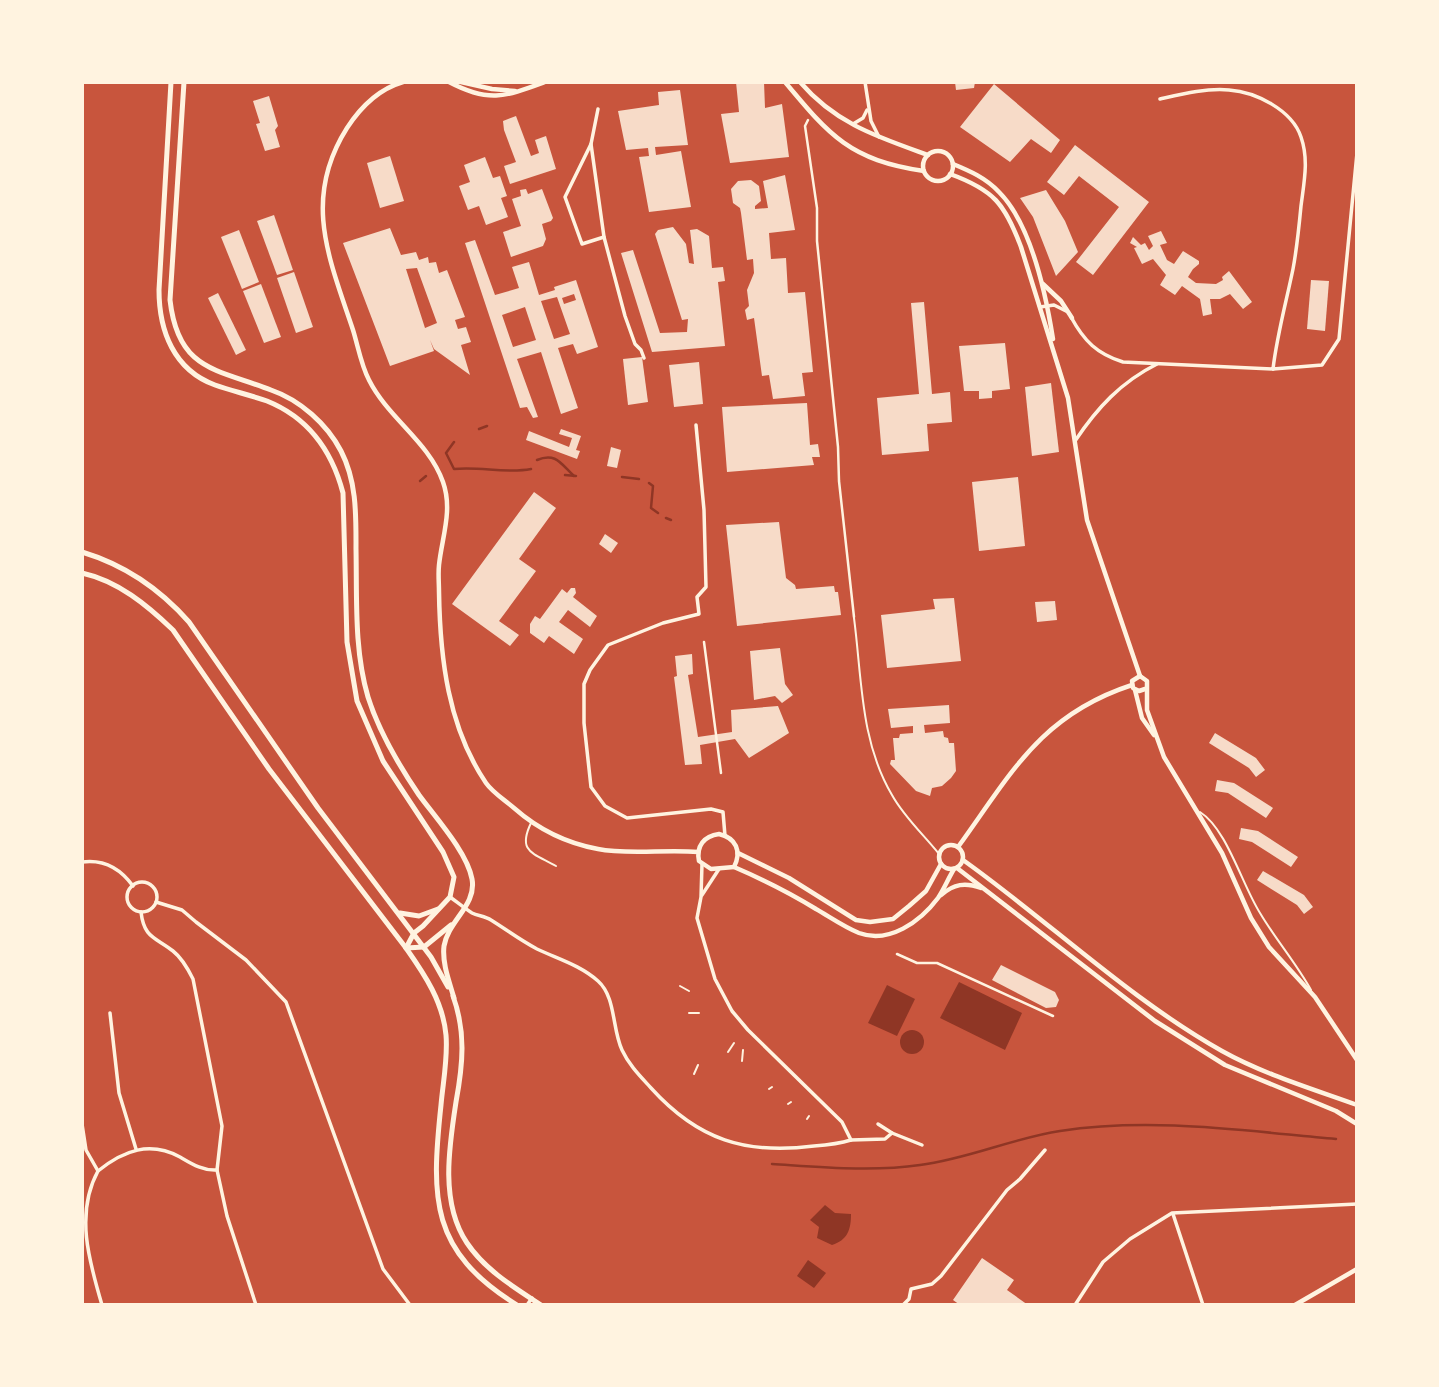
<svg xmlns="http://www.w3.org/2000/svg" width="1439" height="1387" font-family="Roboto,sans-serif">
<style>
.water{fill:#8f3625}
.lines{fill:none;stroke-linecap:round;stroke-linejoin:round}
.stream{stroke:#8f3625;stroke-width:2.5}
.building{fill:#f7dbc8;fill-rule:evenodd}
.path{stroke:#fff3e0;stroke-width:2}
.service{stroke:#fff3e0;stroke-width:2}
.pedestrian{stroke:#fff3e0;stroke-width:2.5}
.minor{stroke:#fff3e0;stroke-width:3.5}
.tertiary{stroke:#fff3e0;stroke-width:4.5}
.secondary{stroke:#fff3e0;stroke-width:5}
</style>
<rect width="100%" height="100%" fill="#c8553d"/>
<g class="water">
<path d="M959,982L1022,1013L1005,1050L940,1018Z"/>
<path d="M887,985L915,999L897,1036L868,1023Z"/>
<circle cx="912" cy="1042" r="12"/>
<path d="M825,1205L835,1213L851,1214C851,1229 848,1240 832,1245L817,1238L819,1227L810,1220Z"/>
<path d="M808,1260L826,1273L814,1288L797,1276Z"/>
</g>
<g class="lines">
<g class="stream">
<path d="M479,429L487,426"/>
<path d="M454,442L446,453L454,469C480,466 505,474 531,469"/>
<path d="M537,460C556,452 561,464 574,476"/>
<path d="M565,475L576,476"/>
<path d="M622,477L639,479"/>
<path d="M420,481L426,476"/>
<path d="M649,483L653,486L651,508L658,513"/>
<path d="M666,518L671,520"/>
<path d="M772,1164C820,1167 872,1172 920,1165C968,1159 1013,1138 1060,1131C1152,1117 1245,1131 1336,1139"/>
</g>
</g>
<g class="building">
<path d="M736,82H764L765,108L782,104L789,157L730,163L721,114L739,112Z"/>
<path d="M955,82H975L974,88L956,90Z"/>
<path d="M994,84L1060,140L1051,153L1031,139L1010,162L960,127Z"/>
<path d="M680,90L688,145L655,147L656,155L681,151L691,207L649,212L639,157L649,156L648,148L626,150L618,111L659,105L658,92Z"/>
<path d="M269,96L278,126L275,130L280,147L265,151L256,124L260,123L253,101Z"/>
<path d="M516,116L531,156L539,153L535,140L546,136L556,169L510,184L504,166L516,162L504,130L503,121Z"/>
<path d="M1075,145L1149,202L1093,275L1076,262L1119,207L1079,176L1064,195L1047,182Z"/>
<path d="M390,156L404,201L380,208L367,163Z"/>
<path d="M485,157L493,178L500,176L507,196L501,198L508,217L486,225L479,206L468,210L459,186L470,182L464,165Z"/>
<path d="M785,175L795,230L769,233L771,259L786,258L788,293L805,292L813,372L802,373L805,396L773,399L769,375L762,376L754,318L747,320L745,310L749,306L747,290L754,273L753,259L747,260L741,213L740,208L733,203L731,189L738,181L751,180L759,186L761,201L755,206V209L768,208L763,181Z"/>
<path d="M526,189L528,194L542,189L553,218L551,221L542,224L546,239L543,246L511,257L503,232L521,226L512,199L521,196L520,190Z"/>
<path d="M1046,190L1065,221L1078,252L1056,276L1033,217L1020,198Z"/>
<path d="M274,215L293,270L277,275L257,221Z"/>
<path d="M673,227L686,244L689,263L694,264L690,230L697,229L709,236L712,268L723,267L725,281L718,282L725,346L652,352L621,253L633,250L660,333L687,332L688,319L682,320L655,234L658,230Z"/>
<path d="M390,228L401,255L416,252L419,260L428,257L429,263L436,262L439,273L447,270L465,317L455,320L458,329L466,327L471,342L461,345L470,375L434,349L430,340L434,351L390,366L343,243ZM417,268L437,323L425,328L406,269Z"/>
<path d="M239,230L259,282L242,289L221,237Z"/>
<path d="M1161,231L1167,243L1160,245L1167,260L1174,264L1183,251L1199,261V264L1193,269L1188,277L1196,283L1216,284L1223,280L1222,277L1229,271L1252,302L1243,309L1230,294L1220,299H1210L1212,314L1203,316L1200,299L1182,286L1175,295L1160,285L1166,275L1153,259L1142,264L1134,248L1137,247L1130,243L1133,237L1141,245L1145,243L1149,250L1153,246L1148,236Z"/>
<path d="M475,240L495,295L519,288L512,267L529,262L539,295L555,290L554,287L576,280L598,347L577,354L573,344L558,348L578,408L561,414L541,352L517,359L538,417L533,418L527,407L520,408L465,243ZM574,294L576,300L564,304L562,298ZM557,297L570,334L554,339L541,301ZM525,307L536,340L513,347L502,315Z"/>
<path d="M294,272L313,327L296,333L277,278Z"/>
<path d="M1311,280L1329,281L1325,331L1307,329Z"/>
<path d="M261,284L281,337L264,343L243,291Z"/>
<path d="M218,293L246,350L236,355L208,298Z"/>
<path d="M924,302L932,394L950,392L952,422L927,424L929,451L882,455L877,398L919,394L911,303Z"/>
<path d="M1005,343L1010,389L992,391V398L979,399V391H964L959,346Z"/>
<path d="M642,357L648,402L628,405L623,359Z"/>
<path d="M699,362L703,404L674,407L669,365Z"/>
<path d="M1051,383L1059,452L1032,456L1025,387Z"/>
<path d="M807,403L810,445L818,444L820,457H812L814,465L727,472L722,407Z"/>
<path d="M561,429L581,436L576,450L580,451L577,459L526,440L529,431L569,447L572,438L559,434Z"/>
<path d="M611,447L621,450L617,468L607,466Z"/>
<path d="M1018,477L1025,546L979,551L972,482Z"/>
<path d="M534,492L556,508L519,559L536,571L499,621L519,635L510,646L452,604Z"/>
<path d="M779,522L786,578L795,585L796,589L834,586L835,592H838L841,615L737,626L726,525Z"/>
<path d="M605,534L618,543L611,553L599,544Z"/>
<path d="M571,588H575L576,593L573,597L597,616L590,627L568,610L559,622L583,639L574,654L549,636L544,643L530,633V624L535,616L540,619L562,589L567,593Z"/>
<path d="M954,598L961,661L887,668L881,615L935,609L933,599Z"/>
<path d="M1055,601L1057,620L1037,622L1035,602Z"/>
<path d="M780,648L785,684L793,695L782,703L775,696L754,700L750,651Z"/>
<path d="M692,654L693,674L688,675L698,737L732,732L731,710L778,706L789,733L749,758L735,739L700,745L702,764L685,765L674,677L677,676L675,656Z"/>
<path d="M949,705L950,723L924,725L925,733L943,731L944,737L948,738L949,743H954L956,771L951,778L942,786L932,788L930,796L916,791L890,764L891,760H895L893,738H899L900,734L913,733V726L891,728L888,709Z"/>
<path d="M1215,733L1256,758L1265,770L1256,777L1249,768L1209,743Z"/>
<path d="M1217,780L1234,783L1273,808L1266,818L1228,793L1215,791Z"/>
<path d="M1241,828L1258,831L1298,857L1291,867L1252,842L1239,839Z"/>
<path d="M1263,871L1304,895L1313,907L1304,914L1297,905L1257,880Z"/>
<path d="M1001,965L1055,992L1059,1000L1056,1007L1046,1008L992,980Z"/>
<path d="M982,1258L1014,1280L1007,1290L1028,1305H960L953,1300Z"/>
</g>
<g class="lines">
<g class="path">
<path d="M680,986L689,991"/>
<path d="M689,1013H699"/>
<path d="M728,1052L734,1043"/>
<path d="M742,1061L743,1050"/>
<path d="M694,1074L698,1065"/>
<path d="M769,1089L772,1087"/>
<path d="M788,1104L791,1102"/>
<path d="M807,1119L809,1116"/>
<path d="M924,1305H925"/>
</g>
<g class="service">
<path d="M854,618C862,678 860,741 892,795C904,817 924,835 939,854"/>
<path d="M1200,812C1227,829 1242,885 1260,913C1276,940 1296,963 1311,990"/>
<path d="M531,823C517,852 533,853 556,866"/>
</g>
<g class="pedestrian">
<path d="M808,120L805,126L817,208V241L838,447L839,481L854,617"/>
<path d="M704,642L721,773"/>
<path d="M897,954L917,963H937L1053,1016"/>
</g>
<g class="minor">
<path d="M865,82L871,121L879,137"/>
<path d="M598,109L591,144L565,197L582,244L604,237"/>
<path d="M853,124L863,118L867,110"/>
<path d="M591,144L604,237L625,316L635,344L641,350L644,358"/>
<path d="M1040,307L1054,305L1066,311"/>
<path d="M1071,317C1084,341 1097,354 1123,362L1273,369C1277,335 1286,303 1293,269C1297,248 1299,227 1301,206C1304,182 1309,160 1301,137C1292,110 1256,92 1229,90C1206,88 1182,94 1160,99"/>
<path d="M1273,369L1322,365L1339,339L1357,153"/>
<path d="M696,425L704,510L706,587L697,597L699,614L663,623L608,645L590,670L584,684V723L591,787L605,806L627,818L711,809L723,812L725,836"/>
<path d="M1075,441C1097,408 1121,382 1157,364"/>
<path d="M82,862C104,859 120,868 133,886"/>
<circle cx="142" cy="897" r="15"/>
<path d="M702,895L719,869"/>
<path d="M450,897C457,902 464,908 472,913C478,916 485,916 491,920C507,930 520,940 537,949C558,959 580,965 598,981C616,997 612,1029 622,1050C629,1065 640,1076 651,1088C698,1140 746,1155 814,1146C827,1145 838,1144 851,1140L842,1122L748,1030L732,1011L715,979L697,918L701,897L702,864"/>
<path d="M156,902L182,910L196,922L246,960L286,1002L383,1269L410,1305"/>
<path d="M141,912C144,938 155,937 173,951C182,958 188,969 193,979L222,1126L217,1170L227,1216L256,1305"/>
<path d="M110,1013L119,1093L136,1149"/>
<path d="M82,1124L86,1150L98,1171C75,1213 89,1261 102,1305"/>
<path d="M892,1133L922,1145"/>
<path d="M851,1140L885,1139L892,1133L878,1124"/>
<path d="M98,1171C124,1150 150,1141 180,1157C192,1164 203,1171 217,1170"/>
<path d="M1173,1214L1203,1305"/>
<path d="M527,1305L532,1298"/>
<path d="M903,1305L909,1299L911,1289L932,1284L941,1276L1007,1190L1020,1179L1045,1150"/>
<path d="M1075,1305L1103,1262L1130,1239L1172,1213L1357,1204"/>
</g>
<g class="tertiary">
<path d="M403,82C379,89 360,108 347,128C302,199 329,258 353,330C358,346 361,365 369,380C388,418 429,442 443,482C453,510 442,537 439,565C438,574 439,583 439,592C440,658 448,727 486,783C493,793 505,800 514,808C539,830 565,843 598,849C627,855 667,849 698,852"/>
<path d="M449,82C489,103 504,97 545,82"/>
<path d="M461,82L492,89L515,91"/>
<path d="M785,82C830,136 850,160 924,171"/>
<path d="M800,82C836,124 878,137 928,155"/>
<circle cx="938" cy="166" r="15"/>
<path d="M953,164C970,171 986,178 999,192C1032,225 1046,295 1053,339"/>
<path d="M950,174C994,190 1005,204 1021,247L1068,398L1087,520L1140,676"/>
<path d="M1043,284L1061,301L1072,318"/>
<path d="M1140,676L1147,681V710L1164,757L1222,853L1251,918L1269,947L1315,997L1357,1060"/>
<path d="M1140,676L1132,681L1133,688L1139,691L1145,689"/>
<path d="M1135,690L1142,718L1154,735"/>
<path d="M719,834C736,838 742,851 734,867L711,869L699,861C696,846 704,836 719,834Z"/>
<circle cx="951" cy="857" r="12"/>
<path d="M958,847C1011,774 1040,715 1132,685"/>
<path d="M738,853L789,878L856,920L870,922L893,919L909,906L926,891L941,864"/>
<path d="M963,860C1050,922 1128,998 1222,1051C1263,1074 1313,1089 1357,1105"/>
<path d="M734,867C762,879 790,893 816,909C830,917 844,927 859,933C889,944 920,922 938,898C944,889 948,879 954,869"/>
<path d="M957,868L1155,1021L1225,1065L1336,1111L1357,1124"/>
<path d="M941,895C954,884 965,882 981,888"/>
<path d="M1295,1305L1357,1269"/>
</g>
<g class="secondary">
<path d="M171,82L159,290C159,331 174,370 215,385C232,391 250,395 267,401C309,418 332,451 343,493L347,642L357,701L383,761L443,852L454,877L450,897L423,926L414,933L406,948"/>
<path d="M184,82L170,300C178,371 217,369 271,390C300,400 327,424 341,451C357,482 356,516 356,549C357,598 354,650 368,697C379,732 398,764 419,795C435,817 467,852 472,879C477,905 448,921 444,946C442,963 449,981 454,998"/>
<path d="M82,552C125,565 160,589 189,622L318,808L431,957L448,987"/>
<path d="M82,573C118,581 147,605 173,630L269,769L406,948C425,975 443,1002 446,1035C448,1058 443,1082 441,1105C431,1199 430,1251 517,1305"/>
<path d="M400,913L419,916L438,909"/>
<path d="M406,948L424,947L451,925"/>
<path d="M453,996C466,1032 463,1064 456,1102C449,1147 440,1203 467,1243C485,1270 515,1288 541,1305"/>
</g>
</g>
<rect width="1439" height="1387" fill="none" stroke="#fff3e0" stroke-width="168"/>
</svg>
